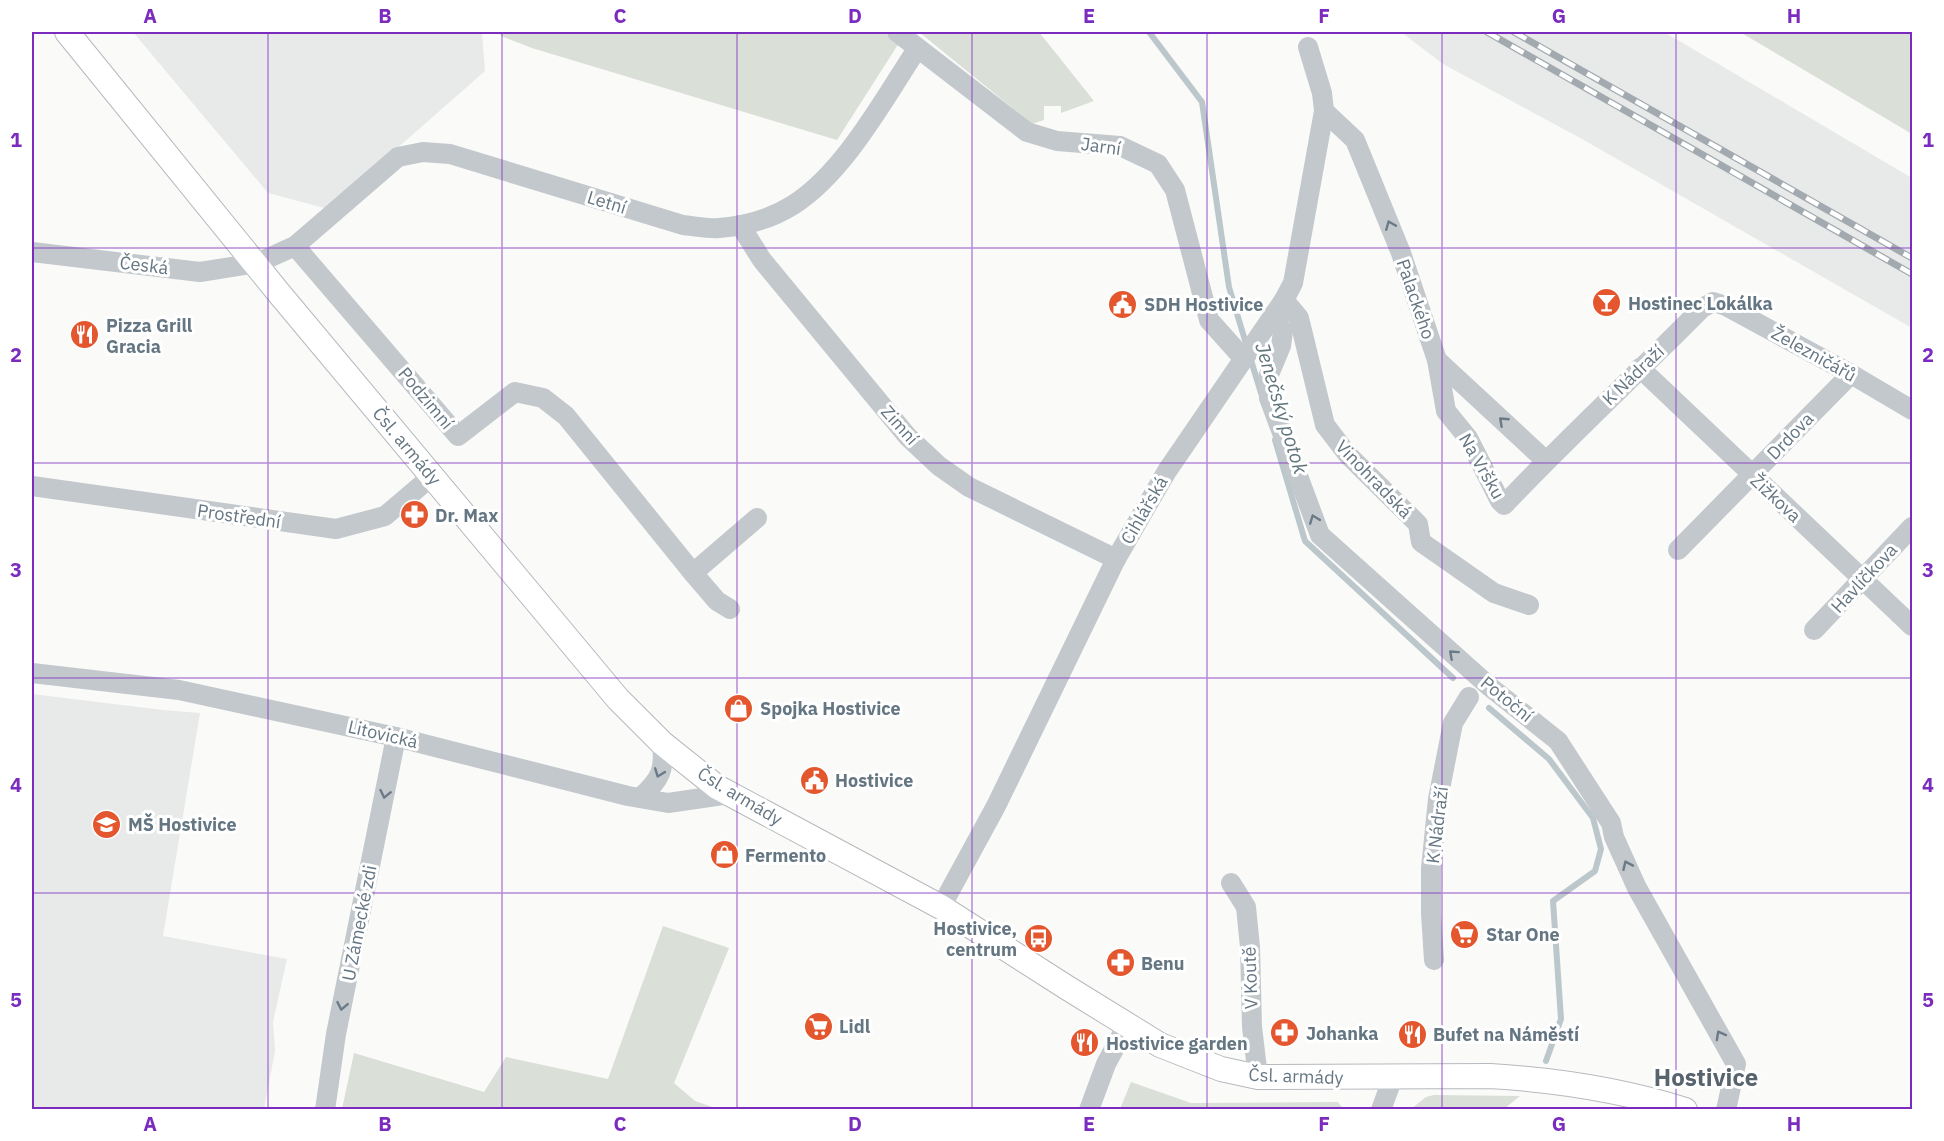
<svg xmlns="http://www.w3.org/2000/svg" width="1944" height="1141" font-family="'IBM Plex Sans',sans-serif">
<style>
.built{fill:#e8e9e9}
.green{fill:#dadfd7}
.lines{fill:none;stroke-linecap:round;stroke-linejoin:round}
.stream{stroke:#bbc7cb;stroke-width:6}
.major-casing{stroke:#b5babe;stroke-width:26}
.minor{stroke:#c3c8cc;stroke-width:20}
.major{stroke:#fff;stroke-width:24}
.rail-casing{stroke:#a2aab0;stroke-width:7}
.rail{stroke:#fff;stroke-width:4.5;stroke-dasharray:14;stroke-linecap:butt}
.oneway{stroke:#6a7a87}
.grid{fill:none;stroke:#7b2cbf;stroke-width:1.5;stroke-opacity:0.55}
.labels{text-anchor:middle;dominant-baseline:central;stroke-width:6;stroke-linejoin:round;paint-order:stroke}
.street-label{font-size:18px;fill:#657683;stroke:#fff}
.poi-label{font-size:18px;font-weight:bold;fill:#657683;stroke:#fff;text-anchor:start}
.water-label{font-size:20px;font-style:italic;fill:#60757c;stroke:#fff}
.district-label{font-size:24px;font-weight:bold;fill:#57646e;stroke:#fff}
.neatline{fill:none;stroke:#7b2cbf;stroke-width:2}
.grid-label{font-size:20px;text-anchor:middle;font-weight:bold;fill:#7b2cbf}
</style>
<rect width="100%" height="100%" fill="#fafaf8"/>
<g class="built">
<path d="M133,32H482L485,71L328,209L268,193Z"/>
<path d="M1401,32H1664L1912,178V328L1582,139L1443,64Z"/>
<path d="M32,694L163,710L200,713L163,936L287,959L273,1022L275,1051L264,1109H32Z"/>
</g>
<g class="green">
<path d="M499,32H883L899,43L837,140L532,48L501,36Z"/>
<path d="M919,32H1039L1094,101L1061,113V106H1044V120L1032,124Z"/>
<path d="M1740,32H1912V134Z"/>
<path d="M663,926L729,948L674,1083L695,1101L718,1109H342L354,1053L484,1092L506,1057L608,1079Z"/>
<path d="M1131,1082L1191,1103L1338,1102L1343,1109H1120Z"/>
<path d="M1434,1095L1520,1096L1504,1109H1411L1426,1097Z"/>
</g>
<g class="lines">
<g class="stream">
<path d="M1149,32L1202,102L1229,287L1247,347"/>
<path d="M1250,357L1261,393"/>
<path d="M1275,440L1305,541L1453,678"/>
<path d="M1489,708L1549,759L1593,818L1601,849L1595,871L1553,901L1561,1019L1546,1061"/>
</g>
<defs>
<path id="major" d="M67,32L278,292L618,699L662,743L717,787L941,907L1066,987L1160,1045L1221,1069L1258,1077L1490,1076C1556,1080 1622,1090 1685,1110"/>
</defs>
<use href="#major" class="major-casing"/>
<g class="minor">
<path d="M897,32L1027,132L1057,141L1120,146L1158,164L1175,190L1209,320L1243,358"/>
<path d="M1324,111L1355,140L1401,253L1437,360L1546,461"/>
<path d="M740,225L762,260L908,437L939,466L969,487L1116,559"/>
<path d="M295,246L458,436L515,392L543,398L566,416L693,573L757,518"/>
<path d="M32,252L200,272L257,263L295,246L398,157L423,152L450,154L683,225C694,226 708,229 719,228C744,226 771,219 793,205C844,173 884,99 917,49"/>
<path d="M1284,300L1299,318L1325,425L1348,455L1418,524L1421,542L1494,593L1529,605"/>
<path d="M1273,315L1283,331L1281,346L1268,377L1269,398L1320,535L1490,687L1558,741L1611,823L1614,837L1637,888L1736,1064L1726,1110"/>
<path d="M1437,360L1446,411L1468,438L1500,501L1504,505C1568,437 1637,374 1702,308L1713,302L1726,306L1851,374L1912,410"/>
<path d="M1640,368L1912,626"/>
<path d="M32,486L336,529L385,516L432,476"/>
<path d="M1678,550L1851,374"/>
<path d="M693,573L717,601L730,609"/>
<path d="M1814,630L1912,527"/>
<path d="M32,673L179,690L396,737L628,796L668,803L730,794"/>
<path d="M640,798C661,779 665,770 662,743"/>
<path d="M1231,883L1246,907L1250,947L1252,1027L1258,1077"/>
<path d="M941,907L996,806L1116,559L1167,471L1284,300L1293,283L1324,111L1322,93L1308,47"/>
<path d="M1434,960L1431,914V868L1438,799L1453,723L1469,697"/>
<path d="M325,1110L336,1034L396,737"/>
<path d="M1089,1110L1106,1064L1127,1025"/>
<path d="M1381,1110L1393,1077"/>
</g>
<use href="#major" class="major"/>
<defs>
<g id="rail">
<path d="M1487,32L1912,274"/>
<path d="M1514,32L1912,258"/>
</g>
</defs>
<use href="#rail" class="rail-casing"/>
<use href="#rail" class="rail"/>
</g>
<defs><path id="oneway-chevron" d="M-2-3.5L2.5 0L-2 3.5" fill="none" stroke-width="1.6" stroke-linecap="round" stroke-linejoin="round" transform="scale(1.5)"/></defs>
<g class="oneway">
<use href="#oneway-chevron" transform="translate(1390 225) rotate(-112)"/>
<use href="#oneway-chevron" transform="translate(1503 421) rotate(-137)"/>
<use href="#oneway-chevron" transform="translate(1314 519) rotate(-111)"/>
<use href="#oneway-chevron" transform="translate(1453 654) rotate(-138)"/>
<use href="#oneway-chevron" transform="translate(659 773) rotate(111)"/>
<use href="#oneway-chevron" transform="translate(385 794) rotate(102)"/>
<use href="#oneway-chevron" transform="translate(1627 865) rotate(-114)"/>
<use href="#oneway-chevron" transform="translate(342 1006) rotate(101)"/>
<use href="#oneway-chevron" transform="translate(1720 1035) rotate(-119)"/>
</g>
<path class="grid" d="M268,32V1110M502,32V1110M737,32V1110M972,32V1110M1207,32V1110M1442,32V1110M1676,32V1110M32,248H1912M32,463H1912M32,678H1912M32,893H1912"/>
<defs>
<symbol id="bar-disc" viewBox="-11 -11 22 22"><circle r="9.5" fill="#e4572e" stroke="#fff"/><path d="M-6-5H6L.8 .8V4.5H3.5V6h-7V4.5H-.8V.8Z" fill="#fff"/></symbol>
<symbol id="civic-disc" viewBox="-11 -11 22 22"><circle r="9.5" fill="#e4572e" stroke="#fff"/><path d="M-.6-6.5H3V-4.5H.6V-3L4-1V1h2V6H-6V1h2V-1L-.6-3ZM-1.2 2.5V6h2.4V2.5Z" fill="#fff"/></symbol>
<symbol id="restaurant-disc" viewBox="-11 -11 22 22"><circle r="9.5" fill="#e4572e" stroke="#fff"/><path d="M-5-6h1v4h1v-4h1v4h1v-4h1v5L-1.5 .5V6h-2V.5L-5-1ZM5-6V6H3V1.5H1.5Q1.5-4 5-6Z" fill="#fff"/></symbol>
<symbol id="pharmacy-disc" viewBox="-11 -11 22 22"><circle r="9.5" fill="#e4572e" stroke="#fff"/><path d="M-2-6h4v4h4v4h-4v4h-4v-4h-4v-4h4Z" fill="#fff"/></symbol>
<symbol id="shop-disc" viewBox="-11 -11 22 22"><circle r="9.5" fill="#e4572e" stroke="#fff"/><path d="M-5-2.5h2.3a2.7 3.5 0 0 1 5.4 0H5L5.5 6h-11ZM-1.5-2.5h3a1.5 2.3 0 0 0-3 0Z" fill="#fff"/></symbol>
<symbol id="school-disc" viewBox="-11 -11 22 22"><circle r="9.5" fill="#e4572e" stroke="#fff"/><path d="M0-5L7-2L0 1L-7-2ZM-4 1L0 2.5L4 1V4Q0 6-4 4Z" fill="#fff"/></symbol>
<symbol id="supermarket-disc" viewBox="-11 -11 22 22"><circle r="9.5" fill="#e4572e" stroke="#fff"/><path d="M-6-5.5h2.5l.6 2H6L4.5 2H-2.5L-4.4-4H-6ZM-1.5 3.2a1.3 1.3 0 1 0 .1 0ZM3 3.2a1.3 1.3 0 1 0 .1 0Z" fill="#fff"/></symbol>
<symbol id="bus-disc" viewBox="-11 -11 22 22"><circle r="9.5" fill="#e4572e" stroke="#fff"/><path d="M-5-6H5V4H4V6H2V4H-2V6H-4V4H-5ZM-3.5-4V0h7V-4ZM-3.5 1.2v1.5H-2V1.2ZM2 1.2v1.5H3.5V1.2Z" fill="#fff"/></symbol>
</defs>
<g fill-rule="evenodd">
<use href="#bar-disc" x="1590" y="286" width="33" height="33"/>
<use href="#civic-disc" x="1106" y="288" width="33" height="33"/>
<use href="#restaurant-disc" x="68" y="318" width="33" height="33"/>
<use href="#pharmacy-disc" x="398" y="498" width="33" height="33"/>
<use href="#shop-disc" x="722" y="692" width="33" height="33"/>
<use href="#civic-disc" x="798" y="764" width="33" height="33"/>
<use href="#school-disc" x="90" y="808" width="33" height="33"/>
<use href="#shop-disc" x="708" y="838" width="33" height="33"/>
<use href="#supermarket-disc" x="1448" y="918" width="33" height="33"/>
<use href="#bus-disc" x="1022" y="922" width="33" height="33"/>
<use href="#pharmacy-disc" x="1104" y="946" width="33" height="33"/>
<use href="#supermarket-disc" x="802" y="1010" width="33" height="33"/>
<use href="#pharmacy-disc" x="1268" y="1016" width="33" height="33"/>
<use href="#restaurant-disc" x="1396" y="1018" width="33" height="33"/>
<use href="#restaurant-disc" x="1068" y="1026" width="33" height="33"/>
</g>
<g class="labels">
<g class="street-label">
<text transform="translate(1101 146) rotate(8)">Jarní</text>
<text transform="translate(607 202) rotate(17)">Letní</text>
<text transform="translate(144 265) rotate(7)">Česká</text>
<text transform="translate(1416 299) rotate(71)">Palackého</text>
<text transform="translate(1814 354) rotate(29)">Železničářů</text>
<text transform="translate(1633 375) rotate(-44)">K Nádraží</text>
<text transform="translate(426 398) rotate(50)">Podzimní</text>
<text transform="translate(900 425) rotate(48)">Zimní</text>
<text transform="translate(1790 436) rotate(-46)">Drdova</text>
<text transform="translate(407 446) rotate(50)">Čsl. armády</text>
<text transform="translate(1482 466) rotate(60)">Na Vršku</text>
<text transform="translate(1374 479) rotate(46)">Vinohradská</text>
<text transform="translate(1776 498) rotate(43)">Žižkova</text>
<text transform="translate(1144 510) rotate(-60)">Cihlářská</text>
<text transform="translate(239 516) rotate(8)">Prostřední</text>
<text transform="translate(1864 578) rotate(-47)">Havlíčkova</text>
<text transform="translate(1507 699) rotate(39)">Potoční</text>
<text transform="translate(383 734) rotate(13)">Litovická</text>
<text transform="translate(740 796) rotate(31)">Čsl. armády</text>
<text transform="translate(1437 825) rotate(-83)">K Nádraží</text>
<text transform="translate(359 923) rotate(-79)">U Zámecké zdi</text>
<text transform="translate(1250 978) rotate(-92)">V Koutě</text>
<text transform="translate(1296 1076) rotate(2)">Čsl. armády</text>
</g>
<g class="poi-label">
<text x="1628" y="303">Hostinec Lokálka</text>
<text x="1144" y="304">SDH Hostivice</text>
<text x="106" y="325">Pizza Grill<tspan x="106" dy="21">Gracia</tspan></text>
<text x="435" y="515">Dr. Max</text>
<text x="760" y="708">Spojka Hostivice</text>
<text x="835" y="780">Hostivice</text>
<text x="128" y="824">MŠ Hostivice</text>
<text x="745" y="855">Fermento</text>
<text x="1017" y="928" text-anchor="end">Hostivice,<tspan x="1017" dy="21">centrum</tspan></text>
<text x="1486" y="934">Star One</text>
<text x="1141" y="963">Benu</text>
<text x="839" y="1026">Lidl</text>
<text x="1306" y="1033">Johanka</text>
<text x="1433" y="1034">Bufet na Náměstí</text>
<text x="1106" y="1043">Hostivice garden</text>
</g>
<g class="water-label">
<text transform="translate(1282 408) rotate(73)">Jenečský potok</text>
</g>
<g class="district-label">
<text x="1706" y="1077">Hostivice</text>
</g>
</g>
<rect width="1944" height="1141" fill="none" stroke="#ffffff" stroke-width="66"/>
<rect x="33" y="33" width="1878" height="1075" class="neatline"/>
<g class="grid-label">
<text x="150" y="23">A</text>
<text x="385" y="23">B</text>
<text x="620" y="23">C</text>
<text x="855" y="23">D</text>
<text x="1089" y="23">E</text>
<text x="1324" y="23">F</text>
<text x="1559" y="23">G</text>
<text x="1794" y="23">H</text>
<text x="16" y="147">1</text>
<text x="1928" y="147">1</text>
<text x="16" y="362">2</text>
<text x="1928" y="362">2</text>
<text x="16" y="577">3</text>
<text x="1928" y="577">3</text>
<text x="16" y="792">4</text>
<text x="1928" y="792">4</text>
<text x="16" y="1007">5</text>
<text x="1928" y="1007">5</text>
<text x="150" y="1131">A</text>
<text x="385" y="1131">B</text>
<text x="620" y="1131">C</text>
<text x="855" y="1131">D</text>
<text x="1089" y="1131">E</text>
<text x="1324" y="1131">F</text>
<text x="1559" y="1131">G</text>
<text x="1794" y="1131">H</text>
</g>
</svg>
